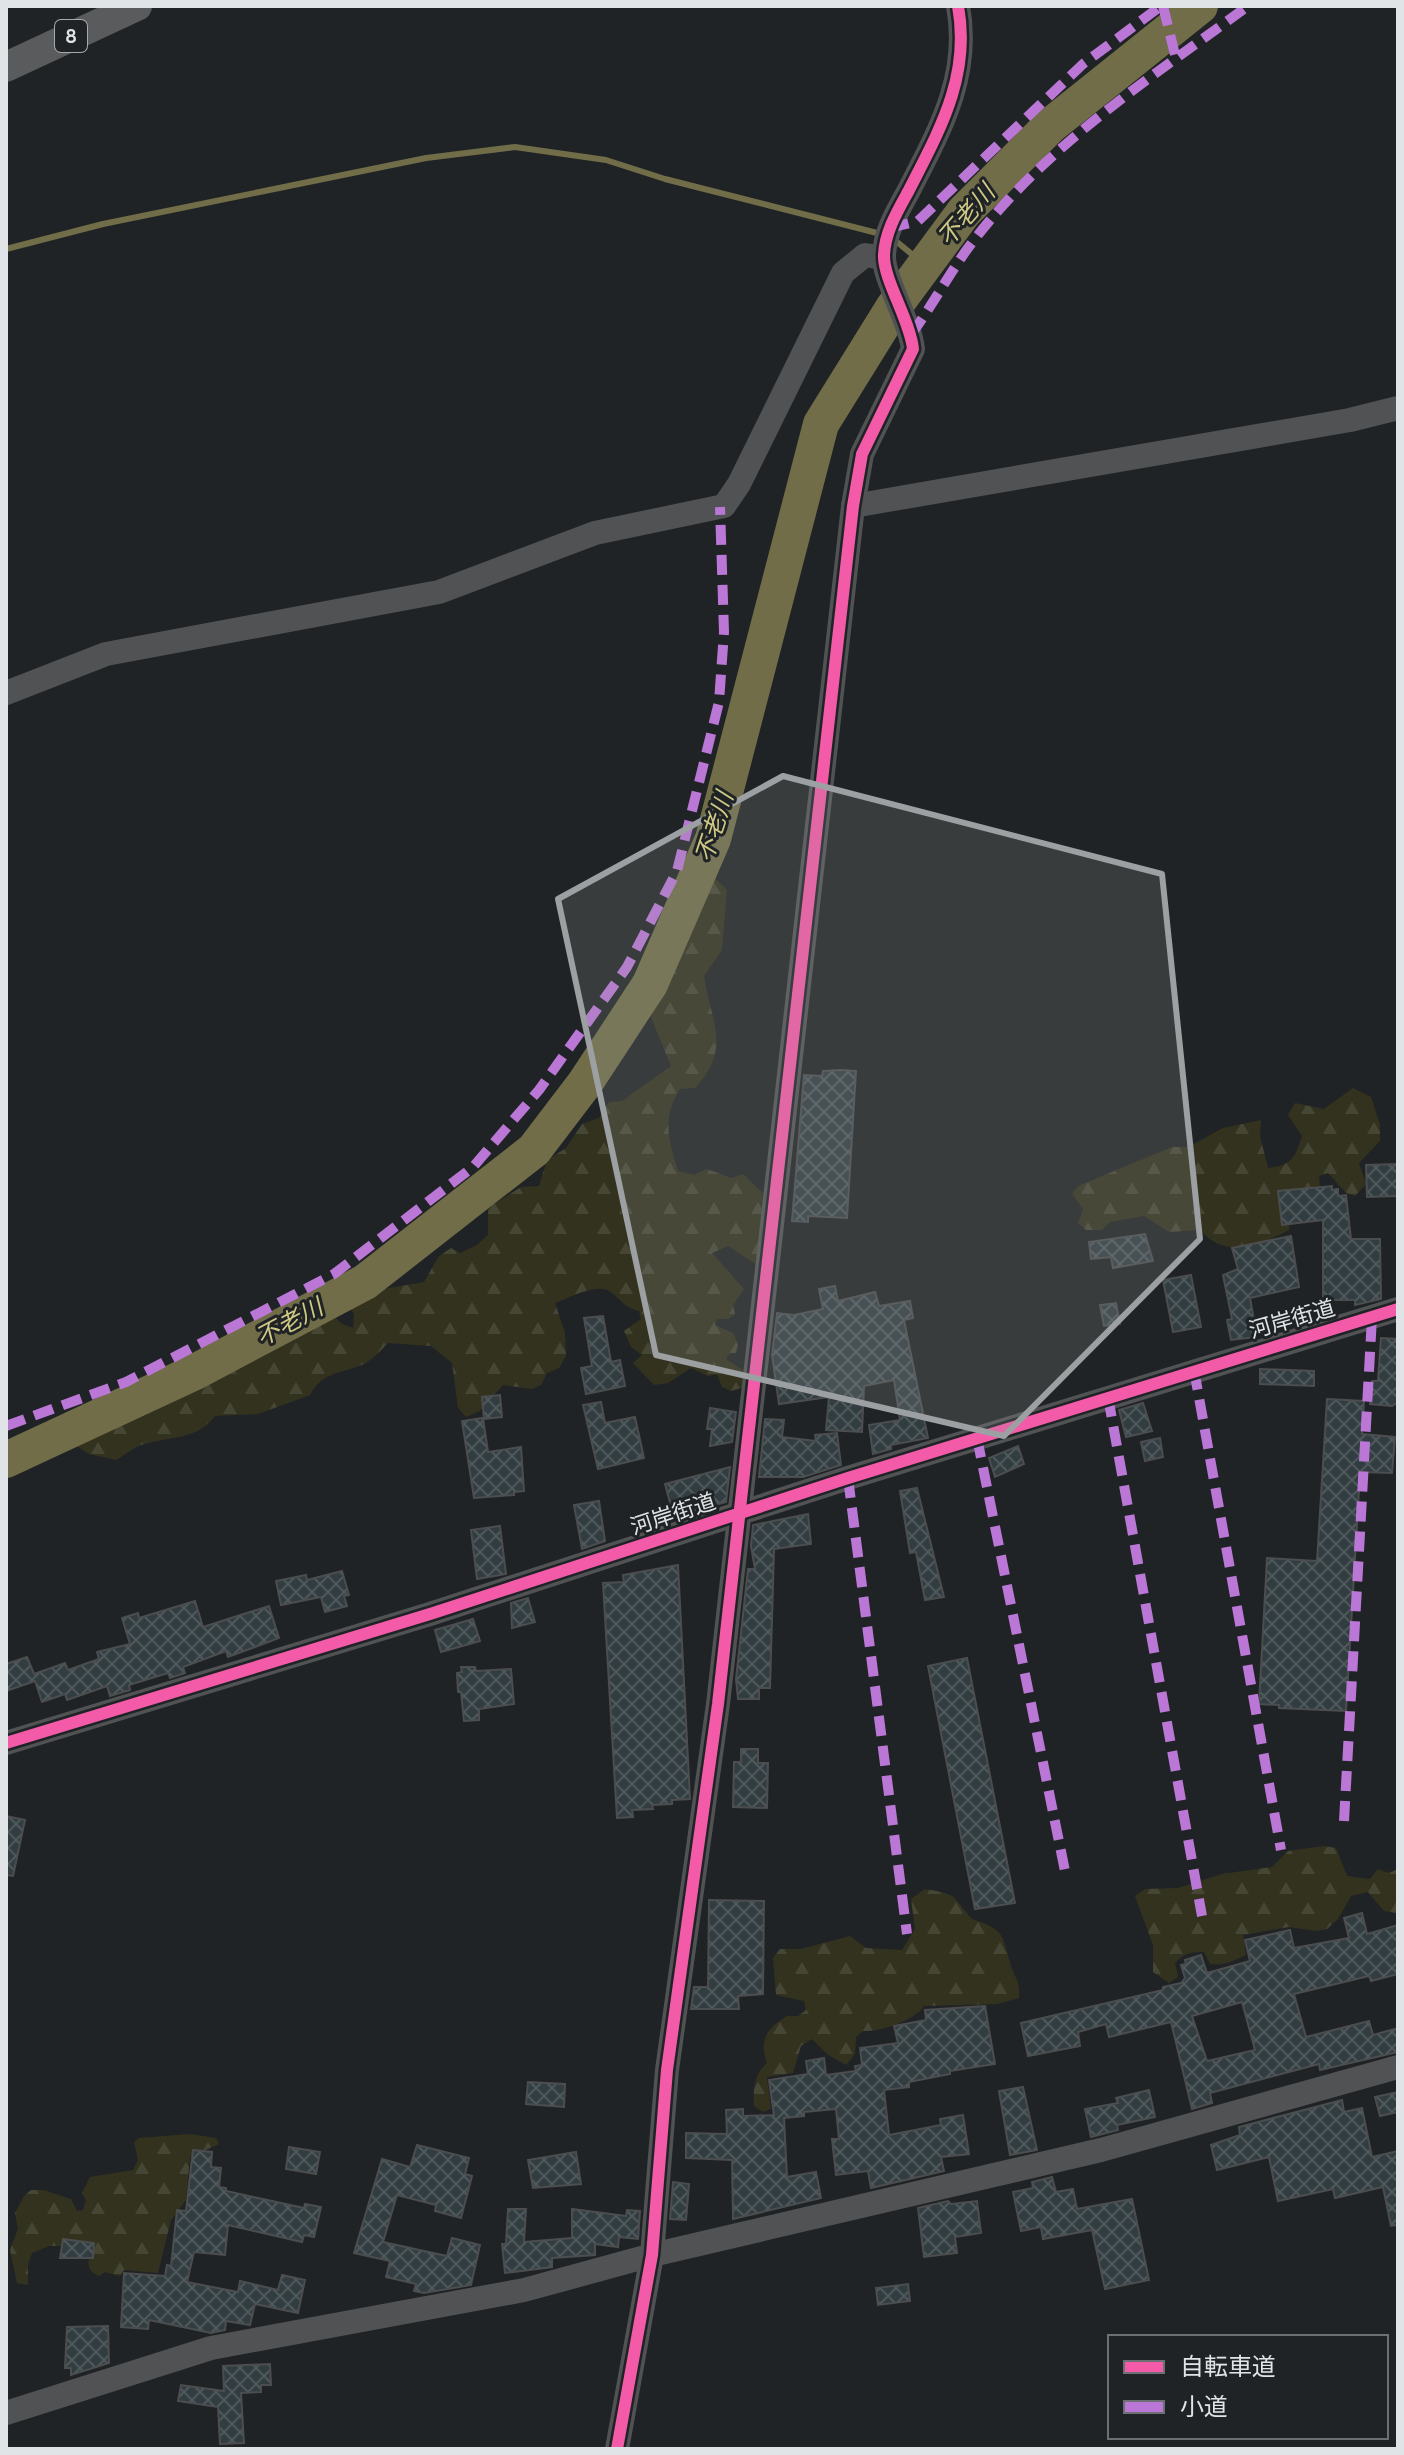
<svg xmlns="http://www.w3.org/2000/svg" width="1404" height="2455" font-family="Cabin,'Noto Sans JP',sans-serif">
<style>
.forest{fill:url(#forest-firs)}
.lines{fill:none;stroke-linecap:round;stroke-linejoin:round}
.stream{stroke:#706d48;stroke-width:6}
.river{stroke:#706d48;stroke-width:36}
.building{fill:url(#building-cross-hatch);stroke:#4b4d4f;stroke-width:2;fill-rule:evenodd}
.minor{stroke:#505253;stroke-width:24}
.major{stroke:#5a5b5c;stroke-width:30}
.quiet{stroke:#ba77d6;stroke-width:10;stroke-dasharray:20 10;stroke-linecap:butt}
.cycleway-casing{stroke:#1f2326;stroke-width:17}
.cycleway{stroke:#f35aa7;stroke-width:12}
.marked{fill:#9da0a2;fill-opacity:0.2;stroke:#9da0a2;stroke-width:6;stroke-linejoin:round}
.labels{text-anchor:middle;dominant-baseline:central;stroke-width:6;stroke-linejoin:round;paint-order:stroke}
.shield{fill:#1f2326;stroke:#a7aaac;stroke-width:2}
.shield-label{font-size:20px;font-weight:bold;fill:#e1e4e6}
.street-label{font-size:22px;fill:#e1e4e6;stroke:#1f2326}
.water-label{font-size:24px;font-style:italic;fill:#cfc984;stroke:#1f2326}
</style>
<defs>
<pattern id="forest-firs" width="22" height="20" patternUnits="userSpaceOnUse" patternTransform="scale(2)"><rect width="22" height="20" fill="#33321e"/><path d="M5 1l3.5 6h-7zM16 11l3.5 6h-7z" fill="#464634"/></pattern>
<pattern id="building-cross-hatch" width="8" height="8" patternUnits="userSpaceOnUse" patternTransform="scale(2)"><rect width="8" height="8" fill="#323d41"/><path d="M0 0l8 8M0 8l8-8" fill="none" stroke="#4f595c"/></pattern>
</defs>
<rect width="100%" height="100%" fill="#202325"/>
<g class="forest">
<path d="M715,878L727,890L722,950L704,976C710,1020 733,1048 695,1088L680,1089C661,1120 669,1140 678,1171L694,1175L707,1169L731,1178L743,1174L767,1197L757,1265L728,1246L712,1253L744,1289L733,1305L735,1314L729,1319H717L715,1325L733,1333L738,1344L736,1353H730L726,1359L744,1371L745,1387L731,1391L722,1387L717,1374L708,1376L691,1368L668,1383L654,1385L633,1363L642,1355L631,1347L624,1331L641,1319L639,1311C624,1307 623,1302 612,1293C598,1281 570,1298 555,1303L565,1333L566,1356L559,1368L547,1373L541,1385L532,1389L503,1385L480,1411L466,1417L458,1408L452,1363L431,1346L388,1343C381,1350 372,1360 364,1364C341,1374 323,1371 310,1395L258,1414L215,1416C197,1440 171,1436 145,1444C135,1446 125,1455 116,1460L89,1454L75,1445L88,1434L153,1400L217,1373L252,1347L266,1346L313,1320L332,1314L342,1324L353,1328L354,1315L349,1303L372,1291L424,1282L439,1256L451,1248L460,1253L477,1245L488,1235V1208L521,1187L539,1186L547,1160L566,1148L582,1124L599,1118L609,1102L622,1101L671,1066L650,1015L658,996L667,987L666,971L654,952L658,941L679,932L684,921L677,907L686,892L699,891Z"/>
<path d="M1353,1088L1371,1097L1380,1125V1141L1359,1163L1366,1184L1355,1196L1346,1193L1328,1173L1319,1176L1320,1190L1290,1215L1289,1230C1260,1245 1226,1260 1200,1230L1169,1232L1144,1216L1110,1222L1102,1230H1086L1078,1223L1083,1209L1072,1194L1078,1186L1172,1147H1188L1223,1128L1261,1120L1260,1136L1268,1168C1291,1166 1296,1157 1302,1136L1288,1115L1295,1103L1324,1109Z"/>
<path d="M1324,1846L1336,1848L1347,1876L1370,1879L1378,1869L1389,1873L1398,1869L1397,1913L1384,1911L1368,1892L1351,1896L1338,1919L1327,1929L1317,1931L1289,1927L1243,1935L1246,1955C1233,1961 1223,1966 1210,1964L1204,1952C1191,1952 1184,1953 1175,1963L1178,1977L1169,1983L1153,1972V1945L1135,1896L1145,1889L1178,1888L1222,1874L1272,1867L1288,1851Z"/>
<path d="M925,1889C961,1895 951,1896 972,1919C1004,1930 1001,1932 1010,1962C1014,1979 1020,1978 1019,1998L997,2004L924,2006C916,2020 880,2032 863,2031L856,2037L855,2054L846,2065L827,2054L812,2039L801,2046L793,2073L767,2077L771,2109L763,2112L754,2106C753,2089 754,2075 767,2063C759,2040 766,2029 787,2016H798L806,2010L804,2001L776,1995L773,1958L780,1949H801L850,1936L866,1948L902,1950L915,1929L911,1899Z"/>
<path d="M190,2134L216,2138L219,2144L190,2157L186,2200L171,2220L158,2273L124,2270L120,2276L105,2272L99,2276C88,2271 87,2266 90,2254L79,2246H49L32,2253L28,2264V2285L17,2283L10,2250L18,2229L15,2213L24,2196L31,2190H43L71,2199L77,2211L83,2210L86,2200L82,2193L90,2177L133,2170L138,2160L134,2142L139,2138Z"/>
</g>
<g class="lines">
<g class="stream">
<path d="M891,237L925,265"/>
<path d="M6,249L103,224L426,158L515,147L606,160L665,179L881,234"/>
</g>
<path class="river" d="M6,1460L193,1373L365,1282L534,1150L585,1083L650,984L713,839L821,424L893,308L964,212L1050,126L1200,6"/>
</g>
<g class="building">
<path d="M841,1070L856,1071L847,1218L808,1216V1222L792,1221L804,1075L822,1076L823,1071Z"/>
<path d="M1398,1164V1196L1367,1197L1366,1165Z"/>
<path d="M1332,1186V1190L1338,1189V1196L1346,1195L1351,1239H1380L1381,1299L1355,1305V1300H1323V1220L1282,1225L1278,1191Z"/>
<path d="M1145,1234L1153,1261L1113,1268L1111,1257L1091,1259L1089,1242Z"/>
<path d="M1291,1236L1299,1287L1250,1298L1257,1337L1231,1340L1227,1320L1232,1319L1223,1275L1238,1269L1232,1248Z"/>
<path d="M1191,1275L1201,1327L1173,1332L1163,1280Z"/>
<path d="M835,1286L838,1301L875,1292L879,1306L910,1301L913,1318L904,1320L928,1438L891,1445V1449L873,1454L869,1425L900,1420L894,1380L864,1386L862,1432L826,1430L829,1397L779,1404L772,1355L777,1313L794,1315L823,1309L819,1289Z"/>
<path d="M1116,1303L1120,1324L1104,1326L1100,1305Z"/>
<path d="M603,1316L611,1362L620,1360L625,1386L586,1394L581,1368L592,1366L584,1318Z"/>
<path d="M1381,1338L1398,1339V1394L1397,1403L1392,1406L1370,1404L1372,1381H1378Z"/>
<path d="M1260,1369L1314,1371V1386L1260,1384Z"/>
<path d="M500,1395L502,1417L484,1419L482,1397Z"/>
<path d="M1327,1399L1364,1401L1362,1434L1395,1437L1392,1473L1360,1472L1346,1711L1279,1708V1705L1259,1704L1267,1558L1317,1561Z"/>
<path d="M601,1402L605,1423L635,1417L644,1458L598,1469L583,1405Z"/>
<path d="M1143,1403L1152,1431L1126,1437L1119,1410Z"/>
<path d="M710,1408L736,1412L732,1442L710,1446L712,1429H707Z"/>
<path d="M483,1418L488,1452L521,1447L524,1491L514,1492V1495L474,1498L462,1421Z"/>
<path d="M765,1419L784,1420L782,1437L816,1441L815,1435L837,1433L841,1465L803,1477H759Z"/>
<path d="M1160,1438L1163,1457L1145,1461L1141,1442Z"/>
<path d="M1018,1446L1024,1464L995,1477L989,1458Z"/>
<path d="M730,1467L726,1502L692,1511L690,1505L672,1510L665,1484Z"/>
<path d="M917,1488L944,1597L925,1600L916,1552L910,1553L900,1491Z"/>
<path d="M599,1501L605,1541L582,1549L574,1505Z"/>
<path d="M808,1514L811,1544L774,1549L770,1688H759V1699H738L736,1679L748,1569H755L751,1546L753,1525Z"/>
<path d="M500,1526L506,1574L477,1579L471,1530Z"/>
<path d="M678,1565L690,1799L672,1800V1804L652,1805L653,1809L632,1810L633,1817L617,1818L603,1583L624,1582L623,1575Z"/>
<path d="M342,1571L349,1595L344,1596L347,1606L325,1612L321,1597L281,1605L276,1581L306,1575L307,1580Z"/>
<path d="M528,1598L535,1622L512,1628L511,1603Z"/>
<path d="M195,1601L203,1627L269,1606L279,1638L228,1657L226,1651L183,1667L185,1673L170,1678L168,1673L129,1685L130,1690L110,1696L107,1686L67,1700L65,1694L42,1702L35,1681L6,1691V1664L27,1657L34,1674L65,1663L68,1670L99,1659L97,1652L130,1644L122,1618L138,1613L139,1618Z"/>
<path d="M473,1619L480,1641L441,1652L435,1630Z"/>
<path d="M967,1658L1015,1903L975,1909L928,1666Z"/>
<path d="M461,1667H475L476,1671L511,1669L514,1704L479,1709V1720L464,1721L461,1692H458L457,1673L462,1672Z"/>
<path d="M741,1749H758V1763H768L767,1808L733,1807L734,1762H741Z"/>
<path d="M6,1816L25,1820L13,1876L6,1875Z"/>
<path d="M709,1900L764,1901L763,1994L738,1996L739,2009H691L694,1987H708Z"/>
<path d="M1362,1913L1367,1934L1398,1925V1974L1371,1981L1369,1976L1294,1994L1306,2037L1369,2021L1373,2035L1398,2028V2052L1320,2070L1319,2064L1210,2093L1212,2103L1192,2109L1171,2022L1109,2037L1106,2024L1078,2032L1080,2046L1028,2056L1021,2023L1163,1990V1987L1181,1983L1185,1978L1181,1965L1186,1964L1185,1960L1201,1955L1207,1973L1250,1961L1245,1940L1290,1930L1294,1948L1349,1938L1344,1918ZM1242,2002L1255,2050L1207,2061L1192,2016Z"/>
<path d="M985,2006L995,2064L950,2071V2074L909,2082V2087L884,2090L889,2135L941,2125L940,2119L963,2115L969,2154L941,2157L944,2171L871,2188L868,2171L836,2175L832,2139H839L836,2109L804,2112V2116L784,2118L787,2177L816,2172L821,2198L733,2219L732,2160L686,2158V2133L727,2134L726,2110L743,2109V2116L774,2115L769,2080L808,2074L806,2061L824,2058L826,2075L856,2071L855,2066L862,2065L860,2048L898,2043L894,2026L926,2020L925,2010Z"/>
<path d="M528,2082L565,2084L564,2107L526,2104Z"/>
<path d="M1023,2087L1037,2150L1010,2155L999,2091Z"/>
<path d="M1149,2090L1155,2117L1117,2125L1118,2130L1091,2137L1085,2109L1118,2103L1116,2098Z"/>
<path d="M1398,2092V2112L1380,2116L1375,2097Z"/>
<path d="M1342,2100L1344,2112L1362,2108L1372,2157L1398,2151V2225L1391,2226L1383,2187L1335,2198L1333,2189L1278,2201L1269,2157L1217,2170L1211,2145L1240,2135L1239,2127Z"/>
<path d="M417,2145L469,2158L465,2174L472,2176L461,2218L435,2211L436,2205L397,2195L383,2242L447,2256L452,2238L480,2245L471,2285L424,2293L414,2291L416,2284L386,2277L390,2261L354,2253L382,2159L410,2167Z"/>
<path d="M289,2147L320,2152L316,2174L286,2169Z"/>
<path d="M193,2150L212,2152L211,2167L221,2168L219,2187L226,2188V2191L304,2208L305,2204L321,2207L314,2237L304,2235L302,2242L228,2225L225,2255L194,2252L187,2282L238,2292L240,2281L278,2290L282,2275L305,2280L298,2313L255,2304L250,2325L226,2321L225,2330L211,2333L149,2320L148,2329L121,2327L124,2273L165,2276L167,2265L171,2266L177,2210L186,2211Z"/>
<path d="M576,2152L581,2184L533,2188L528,2160Z"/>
<path d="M1052,2177L1056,2192L1073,2189L1077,2209L1132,2199L1149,2280L1105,2289L1092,2230L1043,2239L1041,2227L1021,2231L1013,2192L1033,2188L1032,2182Z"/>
<path d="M673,2182L689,2184L686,2220L670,2219Z"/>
<path d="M948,2201L951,2204L977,2201L981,2233L955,2237L957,2253L924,2257L918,2208Z"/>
<path d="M508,2209H526L524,2242L572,2238V2209L626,2216L627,2210L640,2211L638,2239L619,2237L618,2247L595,2244V2255L552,2258V2267L505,2273L502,2244H506Z"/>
<path d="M63,2239L94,2243L93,2258H60Z"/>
<path d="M908,2284L910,2301L878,2305L876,2288Z"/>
<path d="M108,2326L109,2363L71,2375V2368H65L67,2327Z"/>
<path d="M270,2364L271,2385H261V2392L241,2393L244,2443L220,2444L218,2407L178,2401L181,2385L224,2391L223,2366Z"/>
</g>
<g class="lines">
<g class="minor">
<path d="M853,506L1350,420L1398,408"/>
<path d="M6,693L106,654L439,592L595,533L724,506L739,484L843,273L865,255L883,258"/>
<path d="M6,1743L430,1614L848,1478L1398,1309"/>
<path d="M6,2413L211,2348L524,2290L652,2255L1101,2150L1398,2067"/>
<path d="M617,2449L652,2255L667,2070L718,1704L853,506L862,454L913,349C910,320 883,279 884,255C885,232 897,212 908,192C939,131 971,77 958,6"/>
</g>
<path class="major" d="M6,67L137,6"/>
<g class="quiet">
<path d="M1163,6L1176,59"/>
<path d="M889,228L918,221L1083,64L1161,6"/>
<path d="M911,335C931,307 948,276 968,248C1042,148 1149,79 1248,6"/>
<path d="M1194,1370L1281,1850"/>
<path d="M1108,1397L1202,1916"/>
<path d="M6,1426L126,1382L334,1274L473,1167L539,1090L627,967L677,871L719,702L724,632L720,507"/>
<path d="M977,1438L1066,1876"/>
<path d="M848,1478L907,1934"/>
<path d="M1344,1821L1372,1317"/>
</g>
<defs>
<g id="cycleway">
<path d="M6,1743L430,1614L848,1478L1398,1309"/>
<path d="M617,2449L652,2255L667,2070L718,1704L853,506L862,454L913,349C910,320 883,279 884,255C885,232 897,212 908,192C939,131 971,77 958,6"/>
</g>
</defs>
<use href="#cycleway" class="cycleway-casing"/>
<use href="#cycleway" class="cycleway"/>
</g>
<path class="marked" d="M783,776L1162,874L1200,1239L1004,1436L656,1355L558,899Z"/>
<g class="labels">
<rect class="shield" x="55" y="20" width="32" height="32" rx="6"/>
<g class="shield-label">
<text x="71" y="36">8</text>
</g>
<g class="street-label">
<text transform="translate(1292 1319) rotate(-16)">河岸街道</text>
<text transform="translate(673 1514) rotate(-18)">河岸街道</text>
</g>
<g class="water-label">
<text transform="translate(966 215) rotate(-49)">不老川</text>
<text transform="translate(714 827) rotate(-72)">不老川</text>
<text transform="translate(289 1322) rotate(-28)">不老川</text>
</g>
</g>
<rect width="1404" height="2455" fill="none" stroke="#e1e4e6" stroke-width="16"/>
<rect x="1108" y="2335" width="280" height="104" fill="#1f2326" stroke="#6d7073" stroke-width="2"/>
<rect x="1124" y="2361" width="40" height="12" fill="#f35aa7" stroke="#6d7073" stroke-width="2"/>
<text x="1180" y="2375" font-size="24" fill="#e1e4e6">自転車道</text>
<rect x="1124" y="2401" width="40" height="12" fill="#ba77d6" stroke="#6d7073" stroke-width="2"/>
<text x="1180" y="2415" font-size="24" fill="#e1e4e6">小道</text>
</svg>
